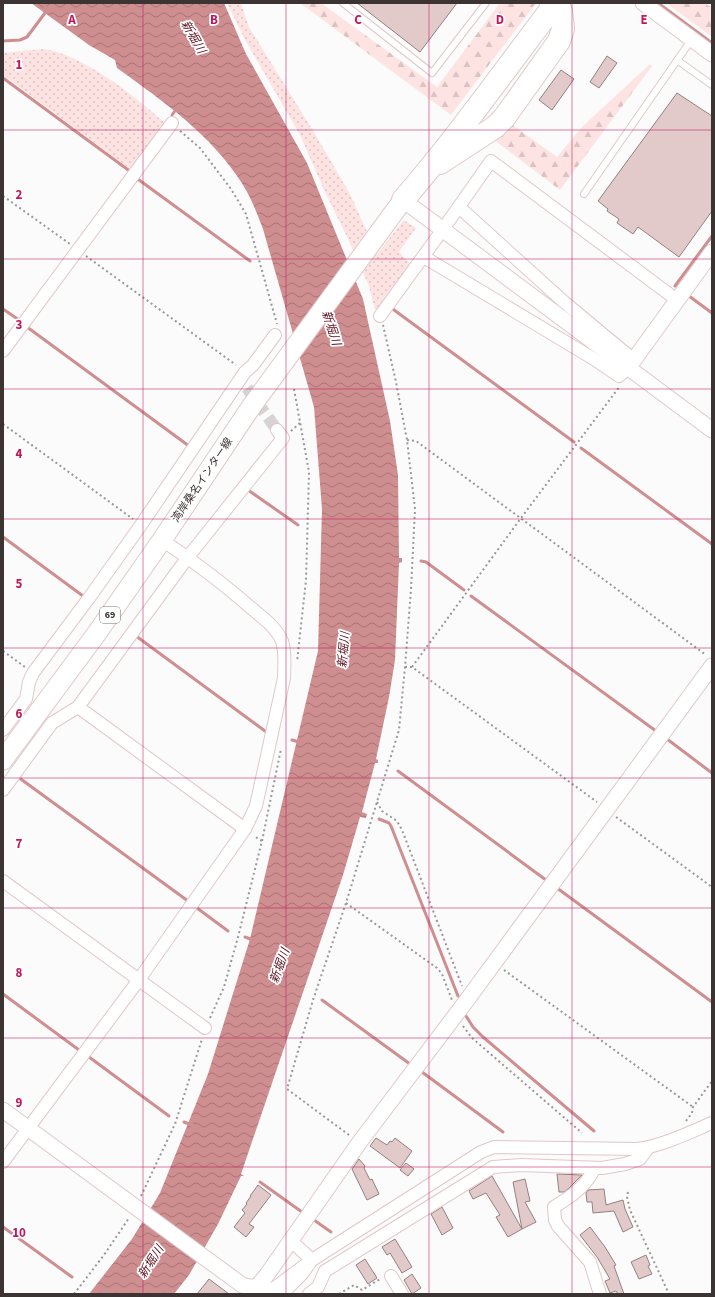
<svg xmlns="http://www.w3.org/2000/svg" width="715" height="1297" font-family="'Source Sans 3','Noto Sans JP',sans-serif">
<style>
.grass{fill:url(#grass-dots)}
.forest{fill:url(#forest-firs)}
.water{fill:url(#water-waves)}
.lines{fill:none;stroke-linecap:round;stroke-linejoin:round}
.stream{stroke:#cf8e90;stroke-width:3}
.building{fill:#e3caca;stroke:#967f80}
.minor-tunnel{stroke:#d5d3d3;stroke-width:12;stroke-dasharray:12 6;stroke-linecap:butt}
.service-casing{stroke:#e1c8c8;stroke-width:8}
.minor-casing{stroke:#e1c8c8;stroke-width:14}
.tertiary-casing{stroke:#e1c8c8;stroke-width:17}
.primary-casing{stroke:#e1c8c8;stroke-width:21}
.motorway-casing{stroke:#e1c8c8;stroke-width:24}
.path{stroke:#9b9797;stroke-width:2;stroke-dasharray:2 3;stroke-linecap:butt}
.service{stroke:#fff;stroke-width:6}
.minor{stroke:#fff;stroke-width:12}
.tertiary{stroke:#fff;stroke-width:15}
.primary{stroke:#fff;stroke-width:19}
.motorway{stroke:#fff;stroke-width:22}
.grid{fill:none;stroke:#c2185b;stroke-width:1;stroke-opacity:0.55}
.labels{text-anchor:middle;dominant-baseline:central;stroke-width:3.5;stroke-linejoin:round;paint-order:stroke}
.shield{fill:#fff;stroke:#767070;stroke-width:1}
.shield-label{font-size:10px;font-weight:bold;fill:#3c3333}
.street-label{font-size:11px;fill:#3c3333;stroke:#fff}
.water-label{font-size:12px;font-style:italic;fill:#5c0f1c;stroke:#fff}
.grid-label{font-size:13px;text-anchor:middle;font-weight:bold;fill:#c2185b;stroke:#fff;stroke-width:3.5;stroke-linejoin:round;paint-order:stroke}
</style>
<defs>
<pattern id="grass-dots" width="8" height="8" patternUnits="userSpaceOnUse"><rect width="8" height="8" fill="#fee3e3"/><path d="M2 2h.1M6 6h.1" fill="none" stroke="#dbc3c3" stroke-width="1.8" stroke-linecap="round"/></pattern>
<pattern id="forest-firs" width="22" height="20" patternUnits="userSpaceOnUse"><rect width="22" height="20" fill="#fee3e3"/><path d="M5 1l3.5 6h-7zM16 11l3.5 6h-7z" fill="#dbc3c3"/></pattern>
<pattern id="water-waves" width="16" height="10" patternUnits="userSpaceOnUse"><rect width="16" height="10" fill="#cf8e90"/><path d="M0 5q4-4 8 0t8 0" fill="none" stroke="#a97576"/></pattern>
</defs>
<rect width="100%" height="100%" fill="#fbfbfb"/>
<g class="grass">
<path d="M227,3H241L249,27L315,134L350,194L377,254L404,220L416,228L399,252L412,266L380,308L375,310L369,286L349,241L324,190L300,135L244,38Z"/>
<path d="M43,49C60,51 73,58 88,66C117,82 141,102 165,123L130,169L3,75V53Z"/>
</g>
<g class="forest">
<path d="M300,3H321L437,87L500,3H536L451,115Z"/>
<path d="M666,3H705L712,8V37Z"/>
<path d="M650,64L652,66L560,190L493,139L507,121L557,157L583,126Z"/>
</g>
<path class="water" d="M31,3H224L246,54L307,163L363,299L390,421L398,475L399,558H402V562L399,563L395,660L389,697L376,759L378,760V763H375L362,812L367,814L366,818L360,817L343,875L241,1174L244,1176H241L218,1224L189,1275L174,1294H89L132,1239L160,1193L208,1074L250,939L318,651L322,509L314,407L263,229C257,214 252,199 243,185C212,135 164,102 117,68L115,60L89,45Z"/>
<g class="lines">
<g class="stream">
<path d="M658,3L712,43"/>
<path d="M3,41L20,40L27,37L45,13V3"/>
<path d="M3,78L131,172"/>
<path d="M172,115L177,108"/>
<path d="M135,177L250,261"/>
<path d="M675,286L712,236"/>
<path d="M689,296L712,313"/>
<path d="M390,307L574,442"/>
<path d="M3,309L19,320"/>
<path d="M27,327L189,446"/>
<path d="M581,448L712,544"/>
<path d="M248,490L298,525"/>
<path d="M3,537L83,596"/>
<path d="M421,561L426,562L464,590"/>
<path d="M471,596L656,731"/>
<path d="M136,636L265,731"/>
<path d="M667,739L712,773"/>
<path d="M292,740L299,742"/>
<path d="M398,771L546,880"/>
<path d="M18,777L188,901"/>
<path d="M379,819L389,823L391,826L458,996"/>
<path d="M557,888L712,1002"/>
<path d="M197,908L228,931"/>
<path d="M245,937L253,940"/>
<path d="M3,994L79,1050"/>
<path d="M322,1000L410,1064"/>
<path d="M466,1016L473,1027L483,1037L594,1131"/>
<path d="M89,1057L169,1116"/>
<path d="M422,1072L503,1132"/>
<path d="M184,1122L192,1125"/>
<path d="M260,1182L302,1212"/>
<path d="M314,1220L331,1232"/>
<path d="M3,1227L72,1277"/>
</g>
</g>
<g class="building">
<path d="M357,3H457L420,52Z"/>
<path d="M607,56L617,63L599,88L590,82Z"/>
<path d="M561,70L574,79L552,110L539,100Z"/>
<path d="M677,93L712,116V211L679,257L638,227L633,234L617,223L619,219L607,211L608,209L598,201Z"/>
<path d="M376,1138L387,1145L390,1141L392,1142L395,1138L412,1151L400,1168L370,1146Z"/>
<path d="M359,1159L365,1166L364,1168L370,1180L372,1179L379,1194L367,1200L352,1169Z"/>
<path d="M406,1163L414,1169L408,1176L400,1170Z"/>
<path d="M557,1174L582,1175L568,1189L564,1192H559Z"/>
<path d="M492,1176L522,1229L508,1237L496,1217L500,1215L486,1193L473,1199L469,1191Z"/>
<path d="M525,1179L530,1201L525,1202L536,1222L522,1229L513,1182Z"/>
<path d="M258,1185L271,1195L249,1224L254,1227L246,1237L234,1227L245,1213L242,1210L247,1204L246,1203L251,1196H250Z"/>
<path d="M604,1189L606,1205L623,1200L625,1209L633,1227L623,1232L614,1211L593,1213L592,1202H587L586,1193L588,1190Z"/>
<path d="M442,1207L453,1228L442,1235L431,1214Z"/>
<path d="M590,1227L605,1247L616,1265L614,1266L624,1294H618L616,1291L610,1293L605,1281L610,1279L597,1257L580,1235Z"/>
<path d="M395,1239L412,1267L402,1273L390,1253L387,1255L382,1247Z"/>
<path d="M646,1255L650,1265L648,1266L652,1274L639,1279L631,1262Z"/>
<path d="M365,1259L377,1278L368,1284L356,1265Z"/>
<path d="M412,1274L421,1288L412,1294L404,1280Z"/>
<path d="M209,1279L229,1294H197Z"/>
</g>
<g class="lines">
<path class="minor-tunnel" d="M247,388L277,430"/>
<defs>
<g id="service">
<path d="M343,3L432,73L486,3"/>
<path d="M677,60L712,85"/>
<path d="M584,194L692,39"/>
</g>
<g id="minor">
<path d="M448,222L491,161L677,300"/>
<path d="M424,257L594,359L619,376L628,368L629,356L564,302L459,207"/>
<path d="M380,316L438,236"/>
<path d="M3,351L172,123"/>
<path d="M78,707L245,829"/>
<path d="M3,730L26,699L29,682L33,673L89,598L141,525L245,372L253,365L275,335"/>
<path d="M3,790L52,723L78,707L188,557L283,438L277,430"/>
<path d="M3,881L205,1028"/>
<path d="M3,1162L138,981L245,829L256,806L284,678C284,667 286,653 282,641C276,627 262,617 251,608C223,583 193,561 162,540"/>
<path d="M595,1168C585,1187 572,1196 554,1207L555,1220L558,1226L590,1262L600,1294"/>
<path d="M391,1276L402,1294"/>
<path d="M254,1292L257,1287L273,1289L312,1260L481,1152L494,1147L638,1149C664,1145 688,1133 712,1123"/>
<path d="M282,1294L302,1274L312,1260L291,1241"/>
<path d="M309,1294L318,1287L325,1271L493,1167L521,1165L602,1168L625,1164L640,1159L648,1148"/>
</g>
<g id="tertiary">
<path d="M643,3L712,54"/>
<path d="M403,200L712,430"/>
<path d="M628,368L712,252"/>
<path d="M3,1110L242,1285L249,1287H257L266,1276L359,1143L467,1000L712,666"/>
</g>
<path id="primary" d="M3,760L97,633L162,540L251,407L403,200"/>
<g id="motorway">
<path d="M440,163L495,127L504,118L559,41L563,29L561,11"/>
<path d="M403,200C455,140 501,75 549,12L552,3"/>
</g>
</defs>
<use href="#service" class="service-casing"/>
<use href="#minor" class="minor-casing"/>
<use href="#tertiary" class="tertiary-casing"/>
<use href="#primary" class="primary-casing"/>
<use href="#motorway" class="motorway-casing"/>
<g class="path">
<path d="M180,131L200,148L231,189L246,214L277,324"/>
<path d="M3,196L70,244"/>
<path d="M86,256L236,365"/>
<path d="M294,389L309,472L306,580L297,662"/>
<path d="M3,424L133,519"/>
<path d="M291,431L301,422"/>
<path d="M407,440L416,441L706,655"/>
<path d="M3,651L25,667"/>
<path d="M405,667H412L597,802"/>
<path d="M412,667L521,518L620,386"/>
<path d="M377,802L382,811L397,821L402,830L462,986"/>
<path d="M616,817L712,887"/>
<path d="M262,841L281,749"/>
<path d="M346,903L437,968L442,974L452,1000"/>
<path d="M504,970L693,1107"/>
<path d="M210,1018L224,987L238,937L262,841L254,836"/>
<path d="M463,1026L472,1038L582,1133"/>
<path d="M686,1121L692,1113L693,1107L712,1081"/>
<path d="M349,1135L287,1089L313,1000L346,903L399,730L405,667L411,589L415,509L407,440L396,382L383,325"/>
<path d="M628,1192L627,1197L630,1210L669,1294"/>
<path d="M141,1196L175,1124L202,1039"/>
<path d="M74,1294L104,1255L129,1218"/>
<path d="M339,1294L354,1285L362,1290L380,1279"/>
</g>
<use href="#service" class="service"/>
<use href="#minor" class="minor"/>
<use href="#tertiary" class="tertiary"/>
<use href="#primary" class="primary"/>
<use href="#motorway" class="motorway"/>
</g>
<path class="grid" d="M143,3V1294M286,3V1294M429,3V1294M572,3V1294M3,130H712M3,259H712M3,389H712M3,519H712M3,648H712M3,778H712M3,908H712M3,1038H712M3,1167H712"/>
<g class="labels">
<rect class="shield" x="100" y="607" width="20" height="16" rx="3"/>
<g class="shield-label">
<text x="110" y="615">69</text>
</g>
<g class="street-label">
<text transform="translate(202 480) rotate(-56)">湾岸桑名インター線</text>
</g>
<g class="water-label">
<text transform="translate(193 37) rotate(60)">新堀川</text>
<text transform="translate(331 328) rotate(72)">新堀川</text>
<text transform="translate(344 650) rotate(-85)">新堀川</text>
<text transform="translate(280 966) rotate(-70)">新堀川</text>
<text transform="translate(151 1262) rotate(-57)">新堀川</text>
</g>
</g>
<g class="grid-label">
<text x="72" y="24">A</text>
<text x="214" y="24">B</text>
<text x="358" y="24">C</text>
<text x="500" y="24">D</text>
<text x="644" y="24">E</text>
<text x="19" y="69">1</text>
<text x="19" y="199">2</text>
<text x="19" y="329">3</text>
<text x="19" y="458">4</text>
<text x="19" y="588">5</text>
<text x="19" y="718">6</text>
<text x="19" y="848">7</text>
<text x="19" y="977">8</text>
<text x="19" y="1107">9</text>
<text x="19" y="1237">10</text>
</g>
<rect width="715" height="1297" fill="none" stroke="#3c3333" stroke-width="8"/>
</svg>
